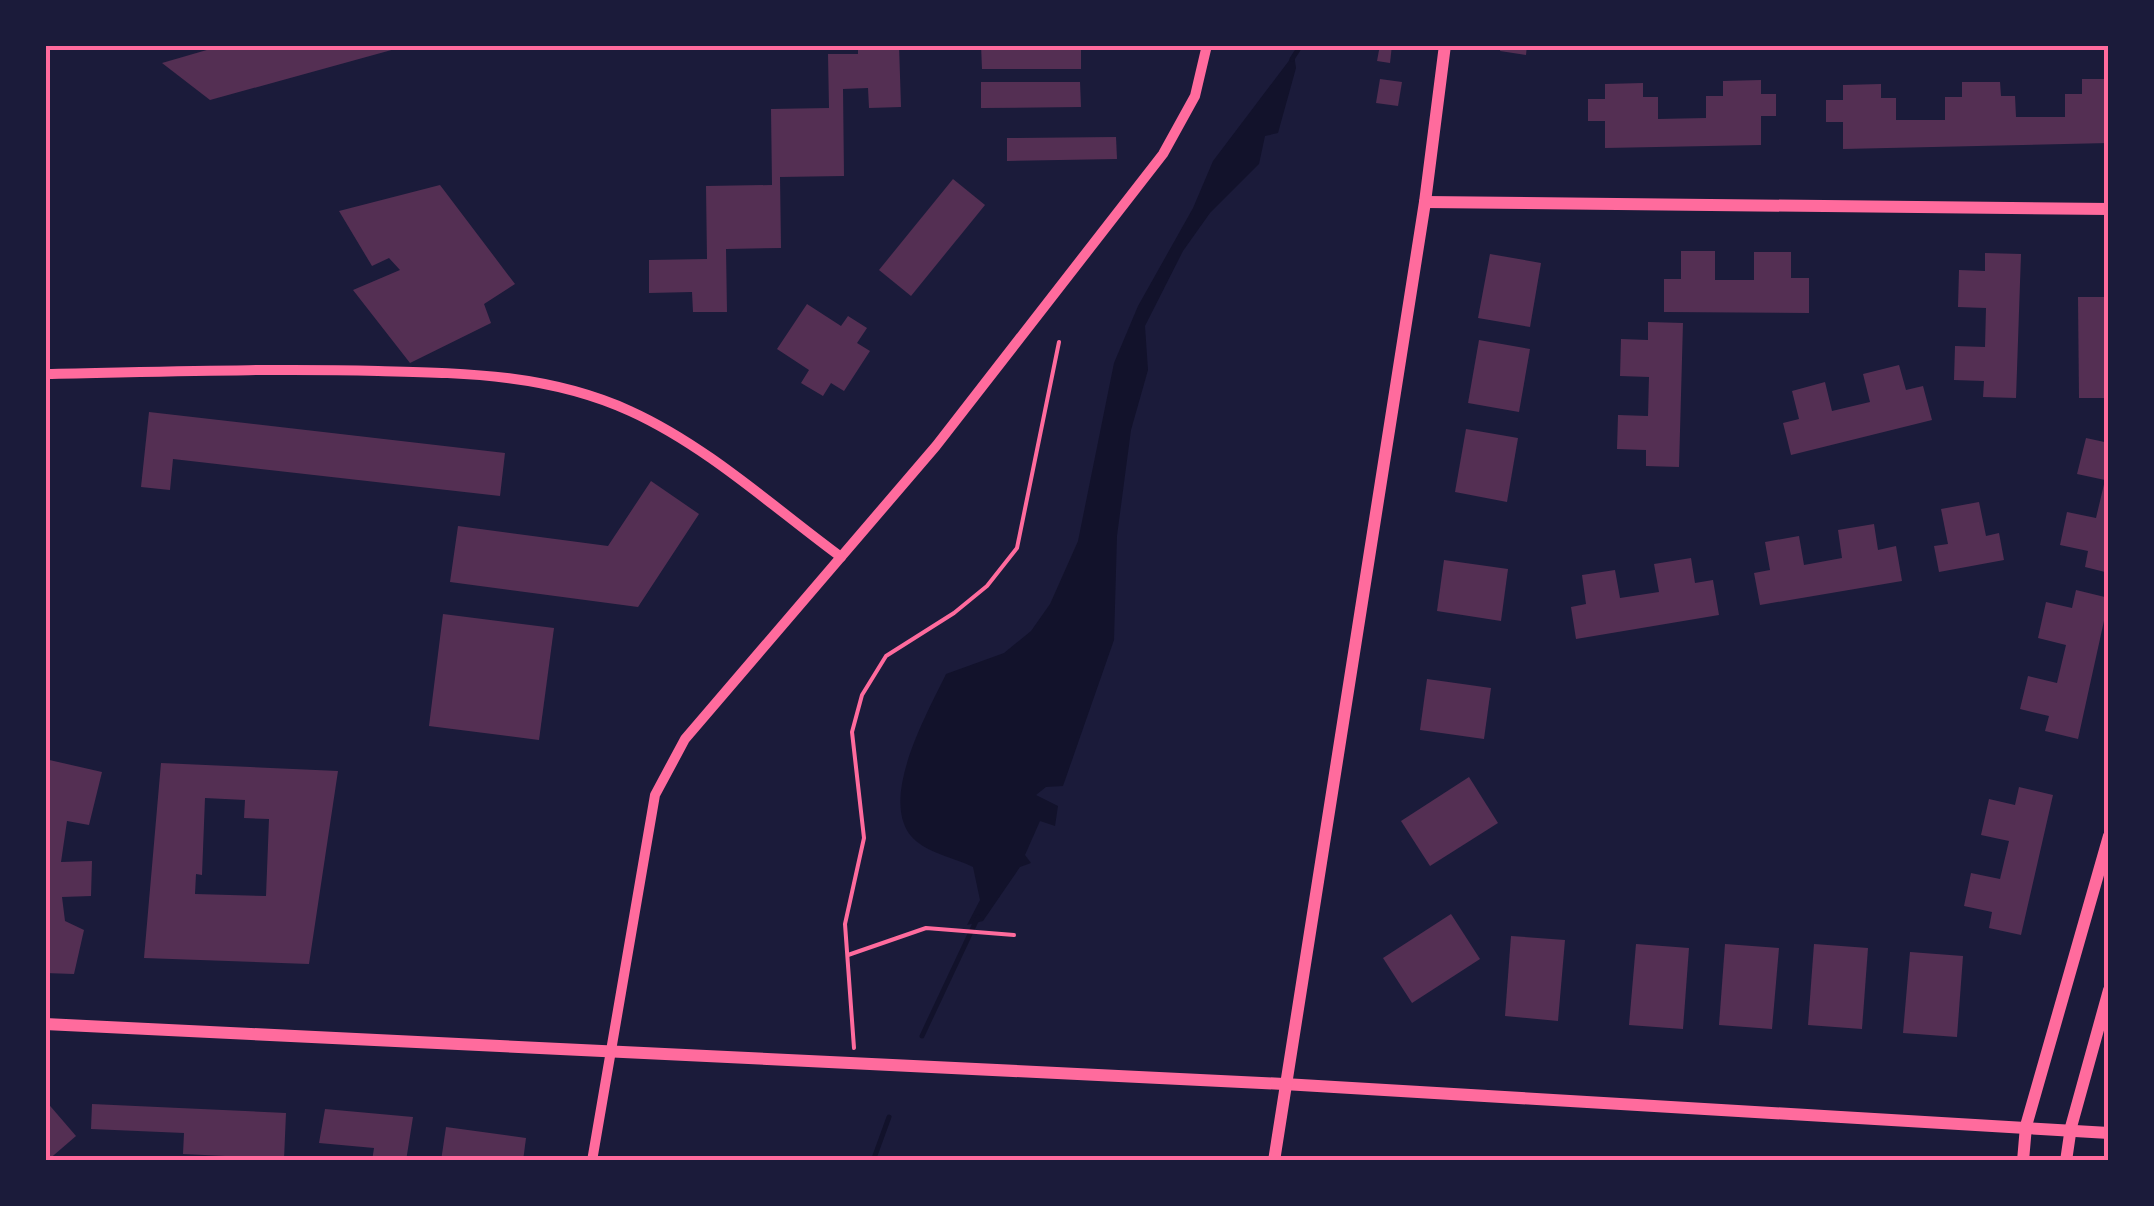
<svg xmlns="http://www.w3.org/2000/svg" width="2154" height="1206" font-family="Arial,sans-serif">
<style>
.water{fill:#12122b}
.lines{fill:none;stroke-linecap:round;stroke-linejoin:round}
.stream{stroke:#12122b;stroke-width:5}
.building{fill:#542f53;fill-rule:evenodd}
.path{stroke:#ff6b9d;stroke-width:4}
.minor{stroke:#ff6b9d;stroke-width:10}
.tertiary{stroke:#ff6b9d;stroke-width:12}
.neatline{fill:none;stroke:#ff6b9d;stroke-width:4}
</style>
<rect width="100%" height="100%" fill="#1b1b3a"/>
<path class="water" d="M1294,54L1296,68L1278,133L1265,136L1259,164L1210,213L1183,251L1145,326L1148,370L1131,430L1117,536L1114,640L1063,786L1046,787L1036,795L1058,806L1055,826L1040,821L1025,855L1031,863L1020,867L983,921L967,925L980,900L973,867C955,858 931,854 916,841C874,805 928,712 946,674L1004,653L1031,631L1050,604L1078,541L1114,363L1138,306L1193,208L1213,161Z"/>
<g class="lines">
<g class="stream">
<path d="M1292,59L1301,45"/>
<path d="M922,1036L978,917"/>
<path d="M873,1161L889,1117"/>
</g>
</g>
<g class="building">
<path d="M224,45H406V46L210,100L162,63Z"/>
<path d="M858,45H899L901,107L869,108L868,88L843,89L844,176L780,177L781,248L726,249L727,312H693L692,292L649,293V260L707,259L706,186L772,185L771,109L829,108L828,54H858Z"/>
<path d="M981,45H1081V69H982Z"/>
<path d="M1380,45H1392L1390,63L1377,61Z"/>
<path d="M1501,45H1527L1526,55L1500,51Z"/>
<path d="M1380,79L1402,82L1398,106L1376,103Z"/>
<path d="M2082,79H2109V143L1843,149V122H1826V100H1843V85L1881,84V98H1896V120H1945V97H1962V82H2000L2001,96H2015L2016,117H2065V94H2082Z"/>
<path d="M1761,80V94H1776V116H1761V145L1605,148V121H1588V99H1605V84L1643,83V97H1658V119L1706,118V96H1723V81Z"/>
<path d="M981,82H1080L1081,107L981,108Z"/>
<path d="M1116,137L1117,159L1007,161V138Z"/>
<path d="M953,179L985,205L911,296L879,270Z"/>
<path d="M440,185L515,284L484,304L491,323L410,363L353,290L400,270L389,258L372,266L339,211Z"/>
<path d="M1681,251H1715V280H1754V252H1791V278H1809V313L1664,312V279H1681Z"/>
<path d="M1985,253L2021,254L2016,398L1983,397L1984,381L1954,380L1955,346L1985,347L1986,308L1958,307L1959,270L1985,271Z"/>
<path d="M1490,254L1541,263L1530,327L1478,318Z"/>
<path d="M2078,297H2109V398H2079Z"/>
<path d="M807,304L841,326L848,316L867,328L857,343L870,351L844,391L831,383L823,396L801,383L809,370L777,349Z"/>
<path d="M1648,322L1683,323L1679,467L1646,466V450L1617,449L1618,415L1648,416L1649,377L1620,376L1621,339L1648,340Z"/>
<path d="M1479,340L1530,349L1519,412L1468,403Z"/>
<path d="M1899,365L1906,390L1923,386L1932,420L1791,455L1783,423L1799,419L1792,391L1825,382L1832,411L1870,402L1863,374Z"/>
<path d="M149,412L505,453L500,496L173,459L170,490L141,487Z"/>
<path d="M1466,429L1518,438L1507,502L1455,492Z"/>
<path d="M2086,438L2109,443V573L2085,567L2088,551L2060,545L2067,512L2096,518L2105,480L2077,474Z"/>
<path d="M651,481L699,514L638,607L450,582L458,526L608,546Z"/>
<path d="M1979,502L1986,536L1999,533L2004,560L1939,572L1934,546L1948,544L1941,509Z"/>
<path d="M1874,524L1878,550L1896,546L1902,581L1760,605L1754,573L1770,570L1765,542L1799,536L1804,565L1842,558L1838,530Z"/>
<path d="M1691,558L1695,583L1713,580L1719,615L1576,639L1571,607L1586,604L1582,575L1615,570L1620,598L1659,592L1654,564Z"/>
<path d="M1444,560L1508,569L1501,621L1437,611Z"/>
<path d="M2076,590L2109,598L2078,739L2045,731L2049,716L2020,709L2028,676L2057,683L2066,645L2038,638L2046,602L2072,608Z"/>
<path d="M443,614L554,628L539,740L429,726Z"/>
<path d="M1427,679L1491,688L1484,739L1420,730Z"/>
<path d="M45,759L102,772L89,825L67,821L61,862L92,861L91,896L62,897L65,921L84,930L74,974L45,973Z"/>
<path d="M161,763L338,771L309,964L144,958ZM205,798L245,800L244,818L269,819L266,896L195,894L196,874L202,875Z"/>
<path d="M1469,777L1498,823L1430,866L1401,821Z"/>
<path d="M2019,787L2053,795L2021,935L1989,928L1992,912L1964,906L1971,873L2000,879L2009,841L1981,835L1989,799L2015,805Z"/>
<path d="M1451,914L1480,959L1412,1003L1383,958Z"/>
<path d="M1511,936L1565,940L1558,1021L1505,1016Z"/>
<path d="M1636,944L1689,948L1683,1029L1629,1025Z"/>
<path d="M1725,944L1779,948L1772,1029L1719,1025Z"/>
<path d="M1814,944L1868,948L1862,1029L1808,1025Z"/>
<path d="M1910,952L1963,956L1957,1037L1903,1033Z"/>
<path d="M45,1100L76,1136L47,1161H45Z"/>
<path d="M92,1104L286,1113L284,1159L183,1154L184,1133L91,1129Z"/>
<path d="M325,1109L413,1117L406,1161H372L374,1148L319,1143Z"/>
<path d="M446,1127L526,1138L523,1161H441Z"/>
</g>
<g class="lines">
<g class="path">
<path d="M848,955L926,928L1014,935"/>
<path d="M854,1048L845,924L864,838L852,732L862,695L886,656L954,613L987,586L1017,548L1059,342"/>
</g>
<g class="minor">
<path d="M45,374C156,372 267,368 378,371C464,373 549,374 630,411C707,446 773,507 841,557"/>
<path d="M592,1161L655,795L685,739L936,446L1163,154L1195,96L1207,45"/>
</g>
<g class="tertiary">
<path d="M1425,202L2109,209"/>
<path d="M45,1024L1284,1084L2109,1133"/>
<path d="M1274,1161L1425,202L1445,45"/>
<path d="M2023,1161L2026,1126L2109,836"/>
<path d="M2066,1161L2071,1127L2109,990"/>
</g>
</g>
<rect width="2154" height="1206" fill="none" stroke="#1b1b3a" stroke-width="95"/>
<rect x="48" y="48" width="2058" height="1110" class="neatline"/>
</svg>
